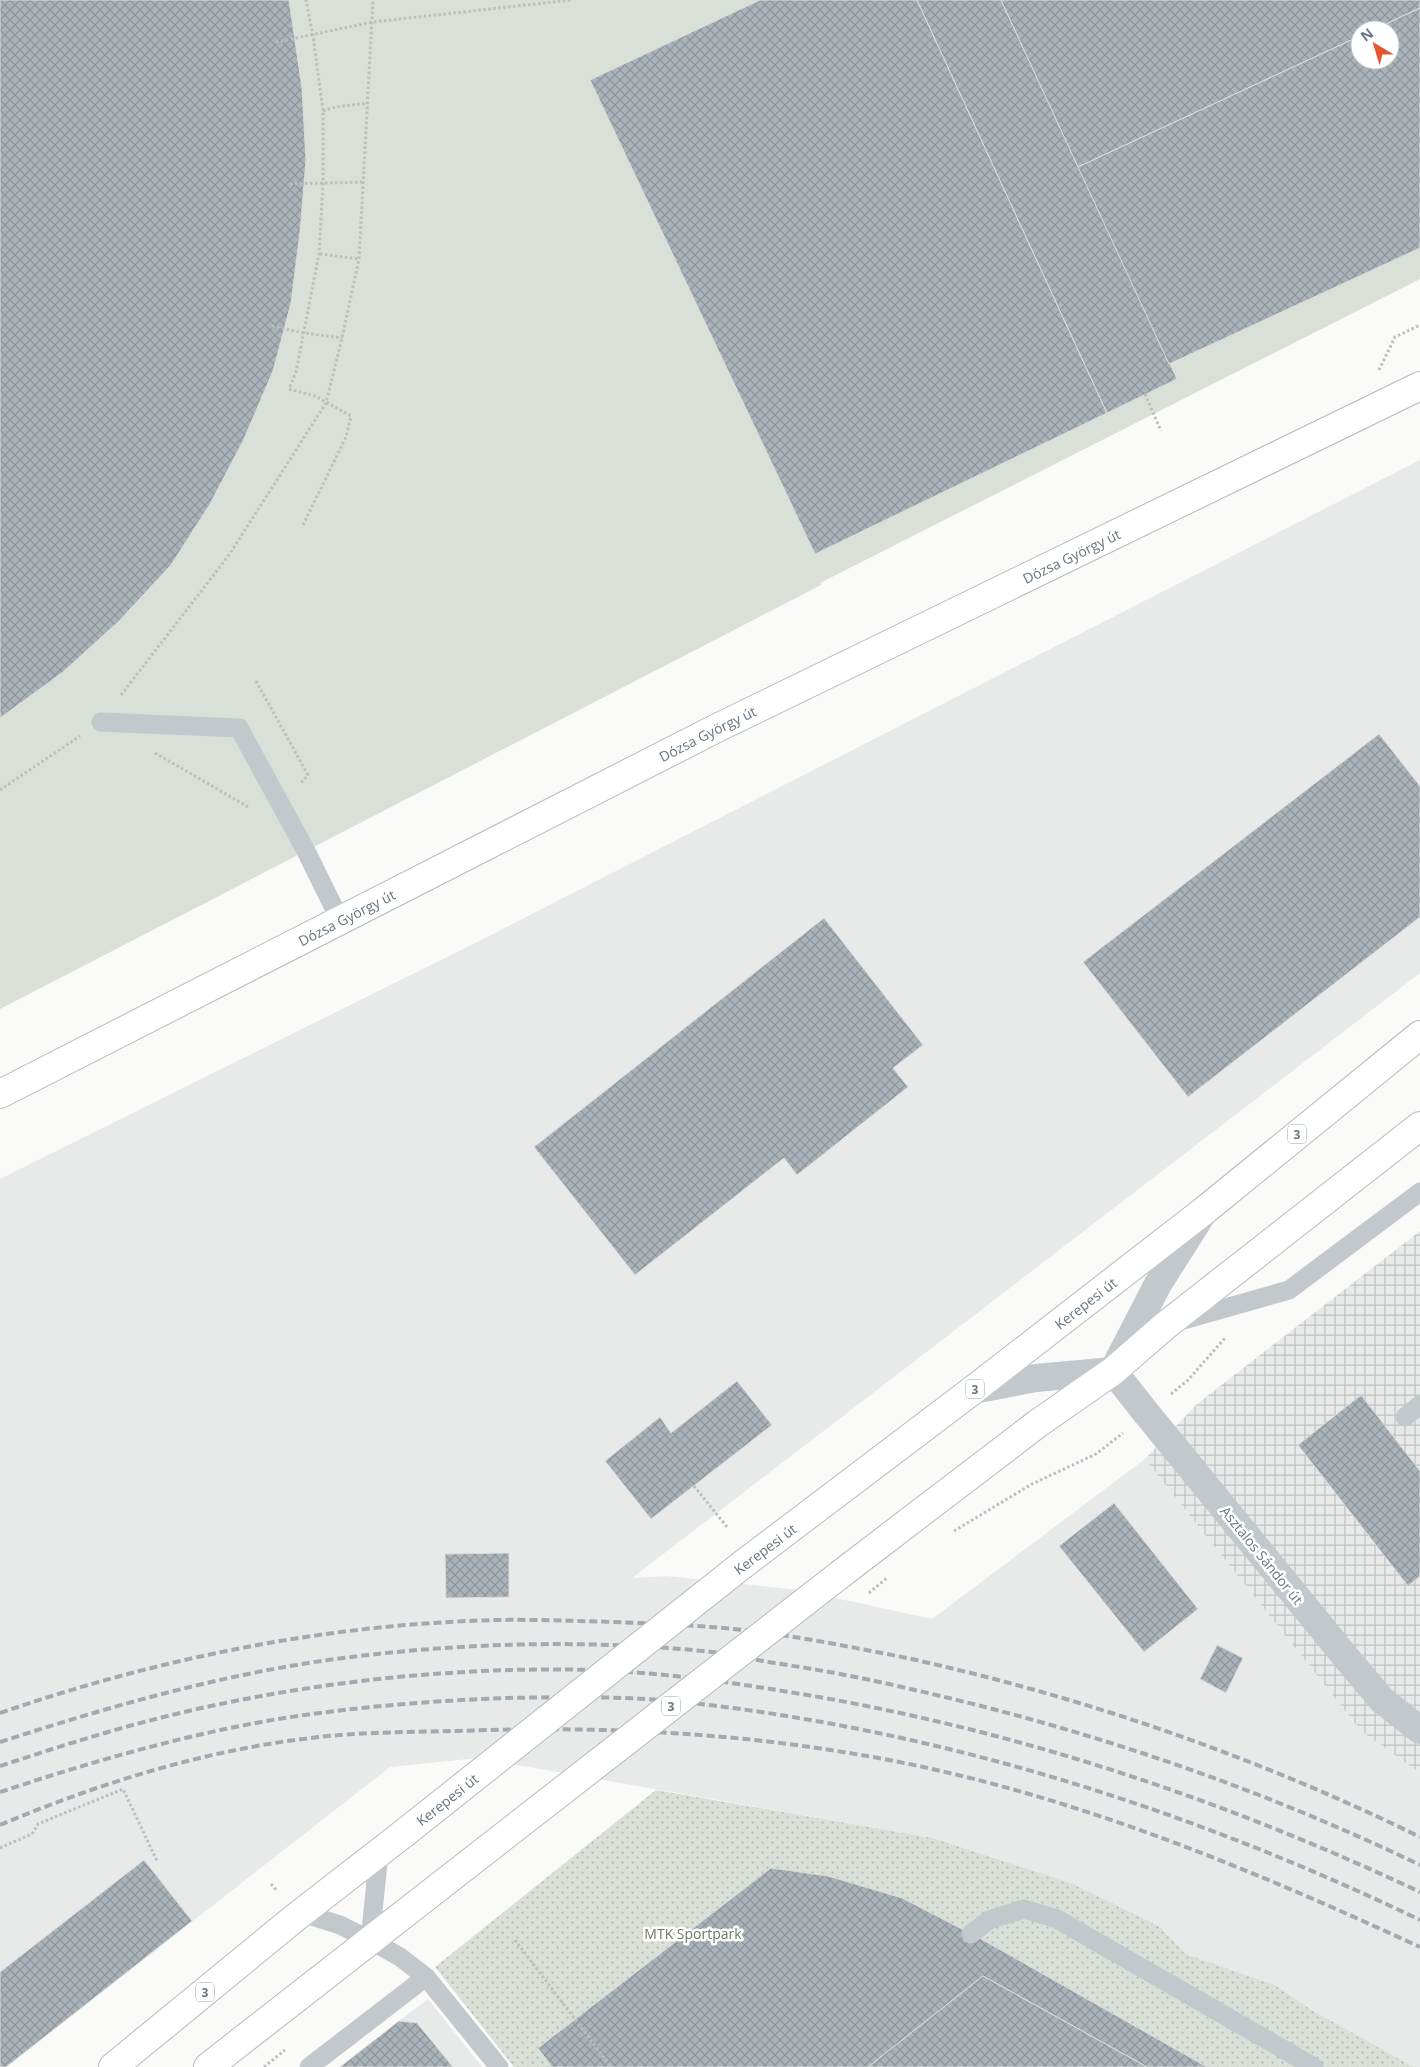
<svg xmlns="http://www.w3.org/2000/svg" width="1420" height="2067" font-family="'Open Sans',sans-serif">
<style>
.built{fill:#e8e9e9}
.industrial{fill:url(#industrial-grid)}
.green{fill:#dadfd7;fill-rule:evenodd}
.park{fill:url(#park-dots)}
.building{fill:url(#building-cross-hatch);stroke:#dcdcda}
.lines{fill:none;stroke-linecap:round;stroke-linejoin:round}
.secondary-casing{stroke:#b3babf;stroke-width:30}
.primary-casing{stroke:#b5babe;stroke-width:30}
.path{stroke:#bbbfc2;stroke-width:3;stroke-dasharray:2.5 2.5;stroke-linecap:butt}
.service{stroke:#c3c8cc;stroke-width:19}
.minor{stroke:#c3c8cc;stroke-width:28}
.secondary{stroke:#fff;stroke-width:28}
.primary{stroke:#fff;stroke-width:28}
.rail{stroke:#a2aab0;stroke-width:4;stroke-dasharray:8 4;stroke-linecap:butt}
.primary-bridge-casing{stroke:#b5babe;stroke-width:30;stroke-linecap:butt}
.path-bridge{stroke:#bbbfc2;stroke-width:3;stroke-dasharray:2.5 2.5;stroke-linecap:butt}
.primary-bridge{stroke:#fff;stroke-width:28}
.labels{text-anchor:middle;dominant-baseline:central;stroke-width:5;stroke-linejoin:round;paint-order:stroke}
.shield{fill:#fff;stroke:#939fa8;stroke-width:1}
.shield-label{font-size:12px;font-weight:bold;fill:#657683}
.street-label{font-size:14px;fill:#657683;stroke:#fff}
.park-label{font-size:14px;fill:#687a64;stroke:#fff}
</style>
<defs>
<pattern id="industrial-grid" width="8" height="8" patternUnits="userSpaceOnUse" patternTransform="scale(1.25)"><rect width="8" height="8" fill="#e8e9e9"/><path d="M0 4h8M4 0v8" fill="none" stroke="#c0c1c2"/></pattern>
<pattern id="park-dots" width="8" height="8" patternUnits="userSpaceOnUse" patternTransform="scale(1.25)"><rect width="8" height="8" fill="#dadfd7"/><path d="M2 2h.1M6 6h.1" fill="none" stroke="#b4b9b4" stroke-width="1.8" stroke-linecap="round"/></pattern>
<pattern id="building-cross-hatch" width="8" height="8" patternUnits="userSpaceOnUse" patternTransform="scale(1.25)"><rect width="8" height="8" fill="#aab3b9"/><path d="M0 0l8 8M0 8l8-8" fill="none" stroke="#8e969c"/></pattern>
</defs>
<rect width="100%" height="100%" fill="#fafaf8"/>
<g class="built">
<path d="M1420,460V973L632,1578L666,1576L799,1590L932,1619L1145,1459L1361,1731L1420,1773V2067H1414L1310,2009L1275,1985L1186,1954L1159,1926L1071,1883L933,1838L478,1758L390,1767L6,2067H0V1179L477,942Z"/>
<path d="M428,1999L482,2067H340L399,2021Z"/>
</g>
<path class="industrial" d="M1420,1231V1773L1361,1731L1145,1459L1197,1404Z"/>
<path class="green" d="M0,0H1420V279L820,583L821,585L0,1009ZM1360,30H1390V60H1360Z"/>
<path class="park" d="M656,1790L933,1838L1071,1883L1159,1926L1186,1954L1275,1985L1310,2009L1414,2067H514L435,1967Z"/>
<g class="building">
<path d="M0,0H289L302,88L306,160L300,232L291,303L273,371L244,439L210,504L171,565L119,621L63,672L0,718Z"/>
<path d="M760,0H917L1107,413L815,554L590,80Z"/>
<path d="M917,0H1001L1177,379L1107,413Z"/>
<path d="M1001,0H1420V8L1373,30H1360V36L1078,167Z"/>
<path d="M1420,8V248L1169,364L1078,167L1360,36V60H1390V30H1373Z"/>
<path d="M1379,734L1420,786V917L1188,1097L1083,962Z"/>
<path d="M824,918L923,1045L893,1068L908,1087L797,1175L784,1158L635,1275L534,1147Z"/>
<path d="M737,1381L772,1425L651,1519L605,1461L660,1417L671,1433Z"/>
<path d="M1361,1395L1420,1471V1576L1408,1586L1298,1445Z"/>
<path d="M1114,1503L1198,1609L1144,1652L1059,1546Z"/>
<path d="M509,1553V1597L446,1598L445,1554Z"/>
<path d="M1217,1645L1243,1658L1226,1693L1200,1679Z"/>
<path d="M144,1860L192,1921L6,2067H0V1972Z"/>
<path d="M771,1868L828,1876L902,1898L983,1940L1207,2067H1147L983,1976L868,2067H552L538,2048Z"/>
<path d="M983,1976L1147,2067H868Z"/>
<path d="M399,2021L417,2023L453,2067H340Z"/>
</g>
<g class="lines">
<defs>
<g id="secondary">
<path id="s1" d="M0,1094L715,729L1420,386"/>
</g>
<g id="primary">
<path id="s2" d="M742,1565L973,1390L1205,1210L1420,1035"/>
<path d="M842,1573L1037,1424L1113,1371L1166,1325L1420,1126"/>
<path d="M113,2067L296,1917L403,1834"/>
<path d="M208,2067L499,1840"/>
</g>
</defs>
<use href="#secondary" class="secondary-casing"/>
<use href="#primary" class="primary-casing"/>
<g class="path">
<path d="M276,42L373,22L571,0"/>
<path d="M323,111L335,107L368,103"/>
<path d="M290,184L363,182"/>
<path d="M320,254L359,259"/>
<path d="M272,326L304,333L342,338"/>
<path d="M1379,370L1395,337L1420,325"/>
<path d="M1145,394L1161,431"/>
<path d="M303,525L346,437L351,416L315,396L289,389L296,372L319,254L323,184V111L313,36L306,0"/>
<path d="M256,681L308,775L301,783"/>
<path d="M121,695L229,555L326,403L342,338L359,259L373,0"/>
<path d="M155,753L250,808"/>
<path d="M0,790L80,736"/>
<path d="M1171,1394L1188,1380L1225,1338"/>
<path d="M694,1486L727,1527"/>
<path d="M954,1531L1032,1484L1096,1454L1123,1433"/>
<path d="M0,1848L32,1834L38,1824L123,1789L157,1861"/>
<path d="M271,1884L277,1891"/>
<path d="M515,1940L611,2067"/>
<path d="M264,2067L285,2050"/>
</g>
<g class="service">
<path d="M101,722L239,728L306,851L340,920"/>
<path d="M1176,1322L1289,1290L1420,1192"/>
<path d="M1405,1417L1420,1405"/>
<path d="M302,1913L340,1925L370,1940L400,1957L426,1977L499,2067"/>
<path d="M971,1934L989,1920L1024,1909L1057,1919L1314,2067"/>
<path d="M370,1940L379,1853"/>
<path d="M309,2067L426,1977"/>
</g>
<g class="minor">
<path d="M1113,1371L1147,1414L1349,1661L1382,1700L1420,1730"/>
<path d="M973,1390L1036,1378L1113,1371L1158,1284L1203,1213"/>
</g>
<use href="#secondary" class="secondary"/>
<use href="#primary" class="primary"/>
<g class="rail">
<path d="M0,1713C151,1661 308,1628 468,1621C505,1619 542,1620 578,1621C622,1622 667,1624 711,1627C776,1632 842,1645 907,1658C1084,1697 1257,1757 1420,1837"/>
<path d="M0,1742C108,1707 216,1676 328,1660C452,1643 579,1639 703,1651C725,1653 747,1658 768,1662C815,1669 860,1677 906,1688C1084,1728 1256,1786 1420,1865"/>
<path d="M0,1766C49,1750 98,1734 148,1721C289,1684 447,1666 593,1670C671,1673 743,1684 819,1697C1028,1734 1229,1802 1420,1892"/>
<path d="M0,1792C91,1762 183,1735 278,1719C353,1707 429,1701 505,1698C561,1697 618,1696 674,1701C934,1728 1185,1807 1420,1920"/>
<path d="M0,1825C102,1782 209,1749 319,1737C375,1731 432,1732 489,1730C610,1727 729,1733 849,1753C1049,1785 1238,1863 1420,1947"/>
</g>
<defs>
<g id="primary-bridge">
<path id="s3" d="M403,1834L742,1565"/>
<path d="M499,1840L842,1573"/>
</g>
</defs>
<use href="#primary-bridge" class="primary-bridge-casing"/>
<path class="path-bridge" d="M869,1593L888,1577"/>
<use href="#primary-bridge" class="primary-bridge"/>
</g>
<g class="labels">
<g class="shield">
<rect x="1288" y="1124.5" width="18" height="19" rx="4"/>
<rect x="966" y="1379.5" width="18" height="19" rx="4"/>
<rect x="662" y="1696.5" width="18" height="19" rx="4"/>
<rect x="196" y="1982.5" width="18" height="19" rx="4"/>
</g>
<g class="shield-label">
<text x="1297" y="1134">3</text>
<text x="975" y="1389">3</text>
<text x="671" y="1706">3</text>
<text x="205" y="1992">3</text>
</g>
<g class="street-label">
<text stroke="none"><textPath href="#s1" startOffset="1199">Dózsa György út</textPath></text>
<text stroke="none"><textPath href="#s1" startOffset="794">Dózsa György út</textPath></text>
<text stroke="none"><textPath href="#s1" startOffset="389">Dózsa György út</textPath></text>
<text stroke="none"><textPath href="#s2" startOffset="432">Kerepesi út</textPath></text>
<text transform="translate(765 1549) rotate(-37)">Kerepesi út</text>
<text transform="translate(1262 1555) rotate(51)">Asztalos Sándor út</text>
<text stroke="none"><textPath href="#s3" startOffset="56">Kerepesi út</textPath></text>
</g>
<g class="park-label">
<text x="693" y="1933">MTK Sportpark</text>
</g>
</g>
<g transform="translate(1375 45) rotate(322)"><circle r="24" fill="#ffffff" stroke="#c1c8cd"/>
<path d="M0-4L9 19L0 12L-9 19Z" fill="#e4572e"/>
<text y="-8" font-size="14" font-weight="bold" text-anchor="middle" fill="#657683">N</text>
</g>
</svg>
